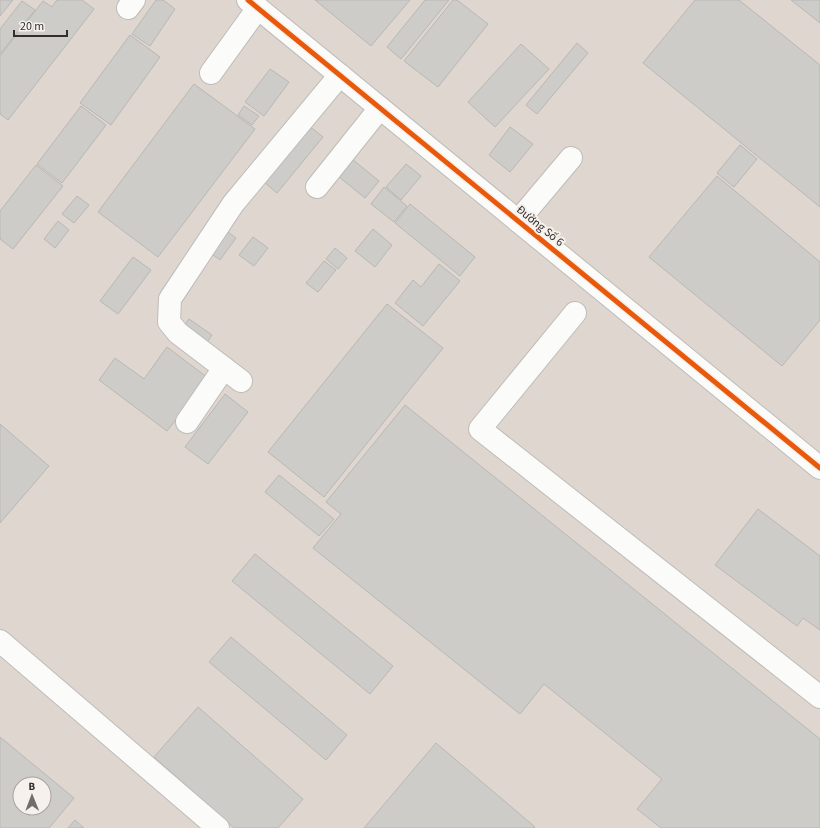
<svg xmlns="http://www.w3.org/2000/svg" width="820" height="828" font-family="'Source Sans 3',sans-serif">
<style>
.built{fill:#ded6cf;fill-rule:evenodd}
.building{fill:#ceccc9;stroke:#b9b7b4;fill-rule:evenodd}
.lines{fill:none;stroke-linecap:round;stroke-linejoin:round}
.minor-casing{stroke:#bebcba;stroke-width:24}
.minor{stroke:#fbfbfa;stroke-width:22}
.cycleway-casing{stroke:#f6f1ec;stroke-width:8}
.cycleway{stroke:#e8590c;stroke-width:5}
.labels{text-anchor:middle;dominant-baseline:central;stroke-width:4;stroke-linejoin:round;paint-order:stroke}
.street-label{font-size:12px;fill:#322f2e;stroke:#f6f1ec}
</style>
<rect width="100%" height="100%" fill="#e7e4e1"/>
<path class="built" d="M0,0H820V828H0ZM20,784H44V808H20Z"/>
<g class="building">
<path d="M0,0H13L0,16Z"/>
<path d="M57,0H82L94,9L8,120L0,114V56L43,1L52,7Z"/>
<path d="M156,0H163L175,9L150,46L132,34Z"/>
<path d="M315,0H410L371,46Z"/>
<path d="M425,0H449L401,59L387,47Z"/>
<path d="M453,0H457L488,24L438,87L404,61Z"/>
<path d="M695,0H739L820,65V207L643,63Z"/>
<path d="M791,0H820V23Z"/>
<path d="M22,1L35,10L0,54V29Z"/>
<path d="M130,35L160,57L111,125L80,103Z"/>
<path d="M577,43L588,53L537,114L526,105Z"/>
<path d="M521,44L549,69L495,127L468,102Z"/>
<path d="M270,69L289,82L264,116L245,102Z"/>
<path d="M194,84L255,129L158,257L98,212Z"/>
<path d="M81,106L106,125L62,183L37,164Z"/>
<path d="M244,106L259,116L252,125L238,115Z"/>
<path d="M309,126L323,137L277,193L263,181Z"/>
<path d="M510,127L533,144L510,172L489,155Z"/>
<path d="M740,145L757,159L734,187L717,173Z"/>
<path d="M347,155L379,181L365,198L333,172Z"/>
<path d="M406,164L421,176L401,200L386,187Z"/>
<path d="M36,165L63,186L13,249L0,239V211Z"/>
<path d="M717,176L820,262V320L782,366L649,257Z"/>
<path d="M384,187L407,206L394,222L371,204Z"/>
<path d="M77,196L89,205L74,223L62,214Z"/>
<path d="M410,204L475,257L460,276L395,223Z"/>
<path d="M58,221L69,230L55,248L44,239Z"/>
<path d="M224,229L236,238L220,260L208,251Z"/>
<path d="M373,229L392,245L375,267L355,251Z"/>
<path d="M253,237L268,248L254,266L239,255Z"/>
<path d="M335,248L347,258L338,269L326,259Z"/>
<path d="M133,257L151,270L118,314L100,301Z"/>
<path d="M324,261L336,270L318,292L306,283Z"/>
<path d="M439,264L460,281L423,326L395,303L413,280L421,287Z"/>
<path d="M387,304L443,348L324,497L268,452Z"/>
<path d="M189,319L212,335L203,348L180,331Z"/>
<path d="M167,347L212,381L184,409L167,431L99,380L115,358L144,379Z"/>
<path d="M225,394L248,412L208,464L185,447Z"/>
<path d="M405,405L820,739V828H661L637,809L662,779L544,684L520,714L313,548L341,514L326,502Z"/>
<path d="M0,424L49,466L0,523Z"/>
<path d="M279,475L334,519L319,536L265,492Z"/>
<path d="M758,509L820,556V630L803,618L797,626L715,565Z"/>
<path d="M255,554L393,666L370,694L232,581Z"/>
<path d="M231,637L347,735L326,760L209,662Z"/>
<path d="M198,707L303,799L278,828H234L154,757Z"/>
<path d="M0,737L74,798L49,828H0ZM20,784H44V808H20Z"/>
<path d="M436,743L535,827L534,828H364Z"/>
<path d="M75,820L84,828H68Z"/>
</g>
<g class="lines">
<defs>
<g id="minor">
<path d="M248,0L820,468"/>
<path d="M128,8L134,0"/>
<path d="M211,73L258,8"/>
<path d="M317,187L380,108"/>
<path d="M518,221L571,158"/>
<path d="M575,313L480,429L820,697"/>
<path d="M241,381L178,333L169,322L170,299L233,204L340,75"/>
<path d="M187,422L224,368"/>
<path d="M0,641L218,828"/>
</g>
</defs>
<use href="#minor" class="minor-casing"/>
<use href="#minor" class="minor"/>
<defs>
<path id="cycleway" d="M248,0L820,468"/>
</defs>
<use href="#cycleway" class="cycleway-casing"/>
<use href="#cycleway" class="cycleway"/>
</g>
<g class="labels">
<g class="street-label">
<text transform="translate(540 226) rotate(39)">Đường Số 6</text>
</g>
</g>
<g transform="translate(32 796) rotate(359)"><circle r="19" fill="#f6f1ec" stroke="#a8a3a0"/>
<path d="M0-3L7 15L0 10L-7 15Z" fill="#716e6d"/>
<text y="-6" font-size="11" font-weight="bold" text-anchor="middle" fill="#322f2e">B</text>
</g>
<path d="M14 30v6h53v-6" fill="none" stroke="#322f2e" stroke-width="2"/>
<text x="20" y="30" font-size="12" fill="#322f2e" stroke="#f6f1ec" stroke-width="3" paint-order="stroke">20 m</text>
</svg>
